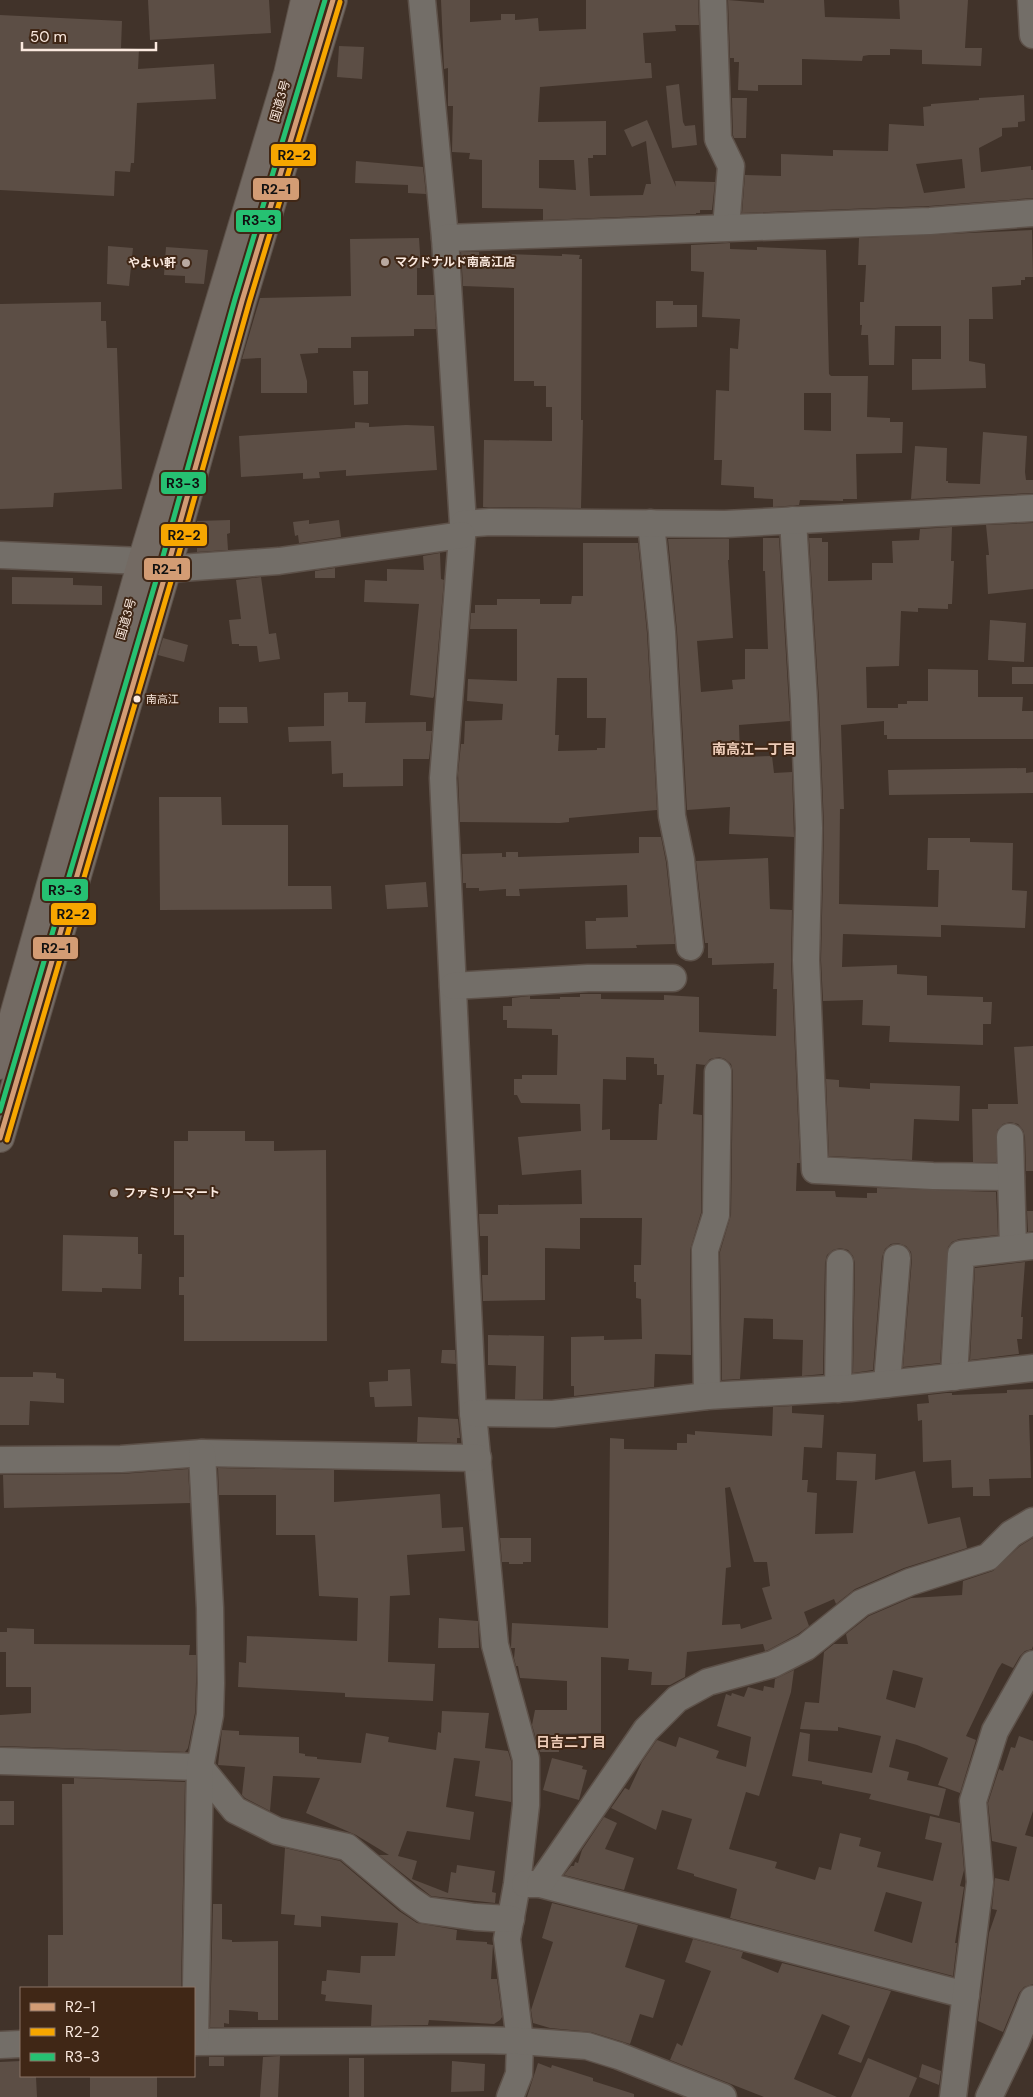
<svg xmlns="http://www.w3.org/2000/svg" width="1033" height="2097" font-family="'DM Sans','Noto Sans JP',sans-serif">
<style>
.building{fill:#5c4e45;fill-rule:evenodd}
.lines{fill:none;stroke-linecap:round;stroke-linejoin:round}
.minor-casing{stroke:#5d5149;stroke-width:29}
.highway-casing{stroke:#5d5149;stroke-width:30}
.minor{stroke:#736e68;stroke-width:26}
.highway{stroke:#736a63;stroke-width:28}
.bus-1-casing{stroke:#402716;stroke-width:9}
.bus-2-casing{stroke:#402716;stroke-width:9}
.bus-3-casing{stroke:#402716;stroke-width:9}
.bus-1{stroke:#d39c74;stroke-width:5}
.bus-2{stroke:#f7a600;stroke-width:5}
.bus-3{stroke:#26c172;stroke-width:5}
.poi-dot{fill:#b9a9a0;stroke:#402716;stroke-width:2}
.bus-dot{fill:#fae9df;stroke:#402716;stroke-width:2}
.labels{text-anchor:middle;dominant-baseline:central;stroke-width:4;stroke-linejoin:round;paint-order:stroke}
.bus-label{font-size:11px;fill:#fae9df;stroke:#402716;text-anchor:start}
.street-label{font-size:12px;fill:#fae9df;stroke:#402716}
.poi-label{font-size:12px;font-weight:bold;fill:#fae9df;stroke:#402716;text-anchor:start}
.neighbourhood-label{font-size:14px;font-weight:bold;fill:#edccb8;stroke:#402716}
.line-badge{stroke:#402716;stroke-width:2}
.pale-badge-label{font-size:14px;text-anchor:middle;font-weight:bold;fill:#111}
</style>
<rect width="100%" height="100%" fill="#41332a"/>
<g class="building">
<path d="M148,0H269L271,33L150,40Z"/>
<path d="M441,0H470V22L501,20V14H515V20L538,18L539,31L586,29V0H698L699,25H675L676,31L643,33L645,63H651L652,78L540,87L538,122L606,121V155H593V158H588L590,196L643,195L646,184H651L646,141L632,147L624,130L647,120L676,187L675,181L715,182L712,210H700V213H696V214L543,220V209L482,208V160L469,159L470,153L452,152L453,106H448V68L444,69ZM539,160H574L576,190L539,188Z"/>
<path d="M728,0L764,3V0H824L825,17L900,19L899,0H968L965,48H982L981,66L922,64V50L890,49V55H869L863,56L862,61L802,59V85H758V91L738,90L739,62H734V58H730Z"/>
<path d="M0,15L122,21L121,48L139,49L138,69L214,64L216,99L137,103L134,163H131L130,172L115,171L114,196L0,190Z"/>
<path d="M339,46L364,47L362,79L337,77Z"/>
<path d="M679,84L683,122L685,126L695,125L697,145L672,148L666,86Z"/>
<path d="M1024,95L1025,121L1018,122V127L1002,128V136L979,148L981,172L1031,166V170H1033V198L929,206L742,213L745,175L781,176V154L833,156V150L888,151L889,124L924,126L923,107L931,106V104L979,100V98ZM962,159L965,188L924,193L916,164Z"/>
<path d="M732,98H747L746,138H734L733,135Z"/>
<path d="M356,161L423,167L426,194L408,193V185L355,183Z"/>
<path d="M1032,230L1033,277H1025V280H1021V285L992,287L993,319H969V361L985,364L986,388L912,390V359H941V326H895L894,365H869L868,335H861L862,325H860V302H864L866,265H858L859,238Z"/>
<path d="M419,238L421,268H417V295H434L436,329H414V336L351,337V348H318V353L300,354L307,381V393H261V358L242,359L260,298L351,296L350,239Z"/>
<path d="M730,243V249L757,250V247L826,250L829,374L831,376H868L867,417L890,418V422H903L902,453L856,454L857,499H843V501L800,500L799,505L773,507V499L754,498V487L721,485L722,460H714L716,390L729,391L730,348L738,349L740,319L702,317L704,272L691,271V245ZM804,393H831V431L804,430Z"/>
<path d="M108,246L133,248L129,286L107,284Z"/>
<path d="M166,247L208,250L204,284L185,283V276L164,275Z"/>
<path d="M461,252H479V255L507,256V254L562,256V254L580,255L579,259H582L581,420H583L581,508L483,507L484,440L552,441V407H546V386H534V381H514V288L463,286Z"/>
<path d="M656,301H673V305H697V327L656,328Z"/>
<path d="M101,302V321H106L107,348H117L122,489L54,493L53,507L0,509V304Z"/>
<path d="M353,371H368V404L354,405Z"/>
<path d="M355,422L369,423V427L406,425L434,426L437,470L346,476V470L319,472L320,478L303,479V473L241,477L239,436L355,428Z"/>
<path d="M983,432L1027,436L1025,472L1026,480H1033V493L911,499L915,446L947,448L946,481H948V483L980,484Z"/>
<path d="M230,520V533L227,534L228,550L197,552V521Z"/>
<path d="M309,520V524L339,520L341,537L299,543L298,535L295,536L293,522Z"/>
<path d="M1033,523V589L988,594L986,555H989L986,525Z"/>
<path d="M952,527L951,561H954L952,604H948V609L918,608V612L901,611L899,666L866,667L867,708H898V704H907V701H928V669L978,670V697H1023L1022,711H1033V739H887V735H884V721L841,725L844,809H840L839,904L938,907L939,870H927L928,838H970V842L1013,843L1012,890L1027,891L1025,928L941,925V937L843,934L842,967L897,965V974L927,976V995L983,997V1002H992L991,1024H983V1045L889,1042L890,1026L862,1025L863,1000L823,1001L821,960L824,827L819,700L809,538H822V542H828V581L872,580V563H893L892,541L919,540L920,529Z"/>
<path d="M763,538H779L790,721L739,725L740,757L772,756L774,773L792,772L794,837L729,834L730,807L687,810L677,631L668,539H729V560H728L733,638L697,641L701,692L733,689L732,680L745,679V649H768L765,571H763Z"/>
<path d="M583,543H638L647,633L657,810L569,818V822L560,823L460,822L458,773L461,744H464L465,721L502,720L503,704L467,701L468,679L517,681V629H470L471,613H475V605H497V599H540V604H571L572,596H583ZM557,678H587V718H606L605,748H597V750L558,751L559,735H555Z"/>
<path d="M440,553L441,579L444,580L434,696L433,698L410,695L419,604L364,602L365,580L387,581V569L424,570L423,556Z"/>
<path d="M335,568V578H315V571Z"/>
<path d="M12,577L73,578V585L102,586V605L12,604Z"/>
<path d="M261,577L269,634L276,633L280,659L259,662L257,646H239V644H232L229,620L241,619L236,580Z"/>
<path d="M990,620L1026,623L1024,662L988,660Z"/>
<path d="M163,638L188,645L184,662L158,655Z"/>
<rect x="1012" y="667" width="21" height="17"/>
<path d="M348,692V702H366L365,723L426,722V731H432L429,759H403V786L343,787V773L332,774L331,741L289,742L288,727L324,726V693Z"/>
<path d="M219,707H247L248,723H219Z"/>
<path d="M1026,768V773L1033,772V793L889,795L888,770Z"/>
<path d="M159,797H221L222,825H288V886H331L332,909L160,910Z"/>
<path d="M639,837H661L666,862L675,944L636,945L637,948L586,949L585,921H596V918L628,917L627,885L519,889L520,896H506V889L479,891V888H466V883H463L462,854L502,853V857H506V852H518V857L639,853Z"/>
<path d="M768,858L770,909L792,910L791,961L800,1163H797L796,1191H835L836,1197L867,1198V1193H877V1188L996,1192L998,1235L959,1239L952,1242L948,1247L940,1363L903,1367L912,1259L911,1252L906,1246L898,1243L891,1244L885,1249L882,1257L873,1370L853,1373L855,1263L853,1256L848,1250L840,1248L833,1250L827,1255L825,1263L823,1374L802,1376L803,1340L773,1339V1319L744,1318L740,1379L722,1380L720,1252L731,1215L733,1072L731,1064L725,1059L719,1057L710,1059L705,1065L696,1064L693,1114L702,1115L701,1213L690,1250L691,1355L655,1354L654,1387L574,1396V1386H571V1337L604,1336V1340L642,1339L641,1299L636,1298V1282H634V1265H641L642,1218H580V1249L545,1248V1300L483,1301L482,1275H488V1236H480L479,1214H498V1205L582,1204L581,1170L522,1175L518,1137L581,1131L580,1104L521,1103L517,1095H514V1079H522V1075H557L558,1035H552V1029L507,1028V1020H503V1006H512V998L530,996V999H560V997H580V994H601V999L664,1000V995L699,997V1032L776,1036L777,989H773L774,963L712,965V958H708V943H705L696,861ZM626,1057L654,1058V1064H657V1075H664L662,1104H659L657,1140H610V1129L602,1130L603,1079L626,1080Z"/>
<path d="M426,882L428,907L387,909L385,885Z"/>
<path d="M1033,1046V1171H1026L1025,1137L1023,1130L1018,1124L1010,1122L1003,1124L997,1130L996,1162H973L972,1109H988V1104H1018L1014,1047Z"/>
<path d="M826,1079L839,1080V1087L870,1089V1083L960,1086L959,1121L914,1119L912,1160L829,1156Z"/>
<path d="M188,1131H245V1141H274V1151L326,1150L327,1341H184V1295H179V1277H184V1235H174V1141H188Z"/>
<path d="M1027,1211H1033V1231L1028,1232Z"/>
<path d="M63,1235L138,1237V1254H142L141,1289L102,1288V1292L62,1291Z"/>
<path d="M1025,1262L1021,1317H1023L1022,1339H1017L1019,1354L970,1360L975,1268Z"/>
<path d="M488,1335L544,1336L543,1399H515L516,1366L488,1365Z"/>
<path d="M442,1350H455L456,1364L441,1363Z"/>
<path d="M410,1369L412,1406L375,1407L374,1397H370L369,1382L388,1381V1370Z"/>
<path d="M33,1372L56,1373V1378L64,1379V1403L30,1401L29,1425H0V1377H33Z"/>
<path d="M1033,1389V1415H1029L1031,1478L989,1479L990,1496H973V1487L952,1488L951,1460L923,1462L922,1420L918,1421L917,1404L929,1403L928,1395L946,1393H952V1395L1007,1393V1390Z"/>
<path d="M792,1406V1413L824,1415L822,1448L804,1447L802,1480H808L807,1492L817,1493L815,1534L853,1533L857,1481L836,1480L837,1452L858,1453L876,1454L875,1480L915,1471L928,1524L960,1517L967,1548L904,1568L855,1589L836,1604L834,1599L804,1612L809,1626L798,1634L768,1650L765,1651L763,1644L687,1652L685,1677L670,1685H651L652,1672L628,1670L629,1659L601,1657V1733L558,1734L559,1752H540L532,1725L535,1710H567V1681L520,1678L518,1666H516L514,1658L515,1648H511L512,1623L608,1628L610,1438L624,1439V1449L677,1450V1443H687V1434L695,1435V1431L772,1436L773,1407ZM730,1487L754,1562H767L770,1586L762,1588L772,1619L741,1629L740,1624L722,1625L726,1568L731,1567L725,1488Z"/>
<path d="M418,1417L458,1419L460,1438H457V1443L417,1442Z"/>
<path d="M218,1468L334,1470V1502L440,1494L442,1528L463,1527L465,1551L407,1555L410,1595L390,1596L388,1662L435,1664L433,1701L345,1697V1693L238,1687L239,1662L246,1663L247,1636L357,1641L358,1598L319,1596L315,1535H276V1495H219Z"/>
<path d="M188,1469L190,1503L4,1508L3,1475L121,1474Z"/>
<path d="M500,1538H531V1562H523V1564H509V1562H502Z"/>
<path d="M1033,1538V1646L1032,1649L1025,1651L1020,1656L1013,1668L1002,1663L998,1669L966,1736L976,1740L960,1793L938,1785L948,1758L917,1745L896,1739L889,1767L909,1772L907,1780L946,1789L939,1816L869,1799L871,1794L822,1784V1781L792,1776L800,1732L810,1734L808,1761L872,1773L881,1736L838,1727V1731L800,1729L805,1702L819,1703L824,1652L834,1644H848L846,1634L869,1616L911,1598L962,1595L963,1581L993,1571L1020,1546ZM893,1670L923,1678L915,1708L886,1699Z"/>
<path d="M439,1618L478,1621L479,1648H438Z"/>
<path d="M7,1628L34,1629V1644L190,1645L189,1655H196V1683L195,1713L188,1748L185,1752L0,1746V1715L31,1713V1687H6V1652H0V1632H7Z"/>
<path d="M794,1670L791,1692L759,1796L746,1792L729,1849L777,1862L775,1868L815,1880L819,1867L831,1870L840,1833L861,1838L859,1846L881,1852L877,1867L933,1881L942,1843L925,1839L930,1816L960,1823L964,1870L960,1886L964,1887L955,1943H957L953,1976L730,1918L737,1889L694,1876V1874L677,1869L692,1819L662,1810L656,1830L611,1808L625,1788L629,1790L642,1762L657,1740L676,1747L679,1737L719,1751L716,1758L746,1767L751,1737L717,1726L726,1694L731,1696L732,1693L744,1697L748,1687L763,1691L764,1686L774,1688L775,1679ZM886,1892L922,1902L912,1943L874,1931Z"/>
<path d="M442,1711L489,1713L485,1748L508,1751L511,1761V1802L475,1796L480,1761L454,1758L446,1807L474,1812L470,1840L407,1831L398,1856L417,1861L412,1879L448,1893L451,1872L456,1873L457,1865L495,1871L492,1892L496,1893L495,1903L431,1896L379,1855H389L356,1835L306,1813L320,1778L273,1776L270,1811L245,1798L242,1795L245,1767L218,1765L222,1730L239,1731V1735L299,1737V1753L305,1754V1756L317,1757V1759L361,1763L366,1733L389,1737L388,1742L436,1750L438,1732L441,1733Z"/>
<path d="M1019,1736L1033,1741V1811L1025,1835L1033,1837V1984L1024,1987L1019,1993L1003,2032L978,2021L989,1933L997,1910L992,1909L995,1878L1009,1881L1017,1847L992,1841L988,1803L999,1769L1003,1771L1011,1747L1015,1748Z"/>
<path d="M552,1758L583,1766L582,1769L587,1770L579,1800L543,1790Z"/>
<path d="M74,1778L185,1782L181,1988H48V1935H63L62,1784H74Z"/>
<rect x="0" y="1801" width="14" height="24"/>
<path d="M604,1817L617,1823L605,1849L634,1858L624,1890L564,1875L571,1866H574L575,1862L578,1863L582,1850Z"/>
<path d="M285,1848L340,1861L399,1911L417,1923L457,1930L456,1940L487,1942V1944L493,1945L491,1979H497L502,2017L500,2020L494,2024L429,2020L428,2025L371,2026L372,2005L325,2001L326,1995L321,1994L322,1981H326L327,1970L360,1973L361,1956H395L398,1923L321,1916V1927L294,1925L295,1915L281,1914Z"/>
<path d="M552,1903L638,1925L625,1967L665,1980L653,2018L640,2014L630,2044L591,2032L550,2028L533,2023L531,2010L553,1942L542,1938Z"/>
<path d="M213,1904H222V1939L232,1940V1942L278,1941V2020H258V2012L229,2010V2024L224,2023V2027H210Z"/>
<path d="M693,1939L743,1952L741,1958L778,1973L782,1963L891,1991L861,2063L838,2054L850,2026L822,2014L794,2079L837,2097H764L670,2060L677,2043L682,2046L711,1971L685,1962Z"/>
<path d="M280,2056L278,2097H260L263,2057Z"/>
<rect x="209" y="2057" width="15" height="9"/>
<rect x="349" y="2058" width="15" height="39"/>
<path d="M868,2058L917,2078L909,2097H851Z"/>
<path d="M21,2061V2076L36,2077L37,2097H0V2062Z"/>
<path d="M452,2061L485,2064L484,2091L451,2092Z"/>
<path d="M538,2063L551,2068L552,2065L593,2078V2081L634,2094V2097H527Z"/>
<path d="M922,2064L941,2071L939,2085L919,2077Z"/>
<rect x="90" y="2076" width="67" height="21"/>
</g>
<g class="lines">
<defs>
<g id="minor">
<path d="M422,0L445,238L463,524L443,778L473,1413L495,1645L526,1759V1805L517,1884L507,1939L520,2041L519,2074L510,2097"/>
<path d="M713,0L718,139L731,166L726,228"/>
<path d="M1031,0L1033,35"/>
<path d="M445,238L930,221L1033,213"/>
<path d="M793,520L804,701L809,828L806,960L815,1170L933,1176L1011,1177"/>
<path d="M651,523L662,632L672,816L681,860L690,947"/>
<path d="M463,524L490,522L725,524L1033,508"/>
<path d="M0,555L142,561L167,569L279,561L462,535"/>
<path d="M453,986L588,978H673"/>
<path d="M1010,1137L1013,1248"/>
<path d="M954,1377L961,1254L1033,1246"/>
<path d="M887,1384L897,1258"/>
<path d="M838,1389L840,1263"/>
<path d="M707,1396L705,1250L716,1215L718,1072"/>
<path d="M473,1413L553,1414L707,1396L850,1388L1033,1368"/>
<path d="M0,1460L121,1459L202,1453L478,1458"/>
<path d="M0,1761L200,1767L235,1810L277,1831L347,1847L409,1899L425,1910L475,1917L511,1919"/>
<path d="M525,1884H540L966,1995"/>
<path d="M540,1884L646,1730L677,1699L708,1682L773,1664L806,1647L861,1603L910,1582L988,1557L1011,1534L1033,1521"/>
<path d="M194,2042L478,2040L520,2041L587,2046L619,2056L723,2097"/>
<path d="M195,2042L200,1767L210,1715L211,1683L210,1608L202,1453"/>
<path d="M0,2045L21,2044"/>
<path d="M953,2097L980,1882L973,1801L995,1731L1033,1664"/>
<path d="M989,2097L1016,2041L1033,1999"/>
</g>
<g id="highway">
<path d="M0,1065L142,561L288,74L305,0"/>
<path d="M0,1138L167,569L242,301L333,0"/>
</g>
</defs>
<use href="#minor" class="minor-casing"/>
<use href="#highway" class="highway-casing"/>
<use href="#minor" class="minor"/>
<use href="#highway" class="highway"/>
<defs>
<path id="bus-1" d="M0,1138L167,569L242,301L333,0"/>
<path id="bus-2" d="M7,1140L174,571L249,303L340,2"/>
<path id="bus-3" d="M0,1111L160,567L235,299L325,0"/>
</defs>
<use href="#bus-1" class="bus-1-casing"/>
<use href="#bus-2" class="bus-2-casing"/>
<use href="#bus-3" class="bus-3-casing"/>
<use href="#bus-1" class="bus-1"/>
<use href="#bus-2" class="bus-2"/>
<use href="#bus-3" class="bus-3"/>
</g>
<g class="poi-dot">
<circle cx="385" cy="262" r="5"/>
<circle cx="186" cy="263" r="5"/>
<circle cx="114" cy="1193" r="5"/>
</g>
<circle class="bus-dot" cx="137" cy="699" r="4.5"/>
<g class="labels">
<g class="bus-label">
<text x="146" y="699">南高江</text>
</g>
<g class="street-label">
<text transform="translate(280 101) rotate(-74)">国道3号</text>
<text transform="translate(126 619) rotate(-74)">国道3号</text>
</g>
<g class="poi-label">
<text x="395" y="262">マクドナルド南高江店</text>
<text x="176" y="263" text-anchor="end">やよい軒</text>
<text x="124" y="1193">ファミリーマート</text>
</g>
<g class="neighbourhood-label">
<text x="754" y="749">南高江一丁目</text>
<text x="571" y="1742">日吉二丁目</text>
</g>
</g>
<g class="line-badge">
<rect x="270" y="143" width="47" height="24" rx="5" fill="#f7a600"/>
<rect x="252" y="177" width="48" height="24" rx="5" fill="#d39c74"/>
<rect x="235" y="209" width="47" height="24" rx="5" fill="#26c172"/>
<rect x="160" y="471" width="47" height="24" rx="5" fill="#26c172"/>
<rect x="160" y="523" width="48" height="24" rx="5" fill="#f7a600"/>
<rect x="143" y="557" width="48" height="24" rx="5" fill="#d39c74"/>
<rect x="41" y="878" width="48" height="24" rx="5" fill="#26c172"/>
<rect x="50" y="902" width="47" height="24" rx="5" fill="#f7a600"/>
<rect x="32" y="936" width="47" height="24" rx="5" fill="#d39c74"/>
</g>
<g class="pale-badge-label">
<text x="294" y="160">R2-2</text>
<text x="276" y="194">R2-1</text>
<text x="259" y="225">R3-3</text>
<text x="183" y="488">R3-3</text>
<text x="184" y="540">R2-2</text>
<text x="167" y="574">R2-1</text>
<text x="65" y="895">R3-3</text>
<text x="73" y="919">R2-2</text>
<text x="56" y="953">R2-1</text>
</g>
<rect x="20" y="1987" width="175" height="90" fill="#402716" stroke="#8a7566"/>
<rect x="30" y="2003" width="25" height="8" fill="#d39c74" stroke="#8a7566"/>
<text x="65" y="2012" font-size="15" fill="#fae9df">R2-1</text>
<rect x="30" y="2028" width="25" height="8" fill="#f7a600" stroke="#8a7566"/>
<text x="65" y="2037" font-size="15" fill="#fae9df">R2-2</text>
<rect x="30" y="2053" width="25" height="8" fill="#26c172" stroke="#8a7566"/>
<text x="65" y="2062" font-size="15" fill="#fae9df">R3-3</text>
<path d="M22 42v8h134v-8" fill="none" stroke="#fae9df" stroke-width="2.5"/>
<text x="30" y="42" font-size="15" fill="#fae9df" stroke="#402716" stroke-width="4" paint-order="stroke">50 m</text>
</svg>
